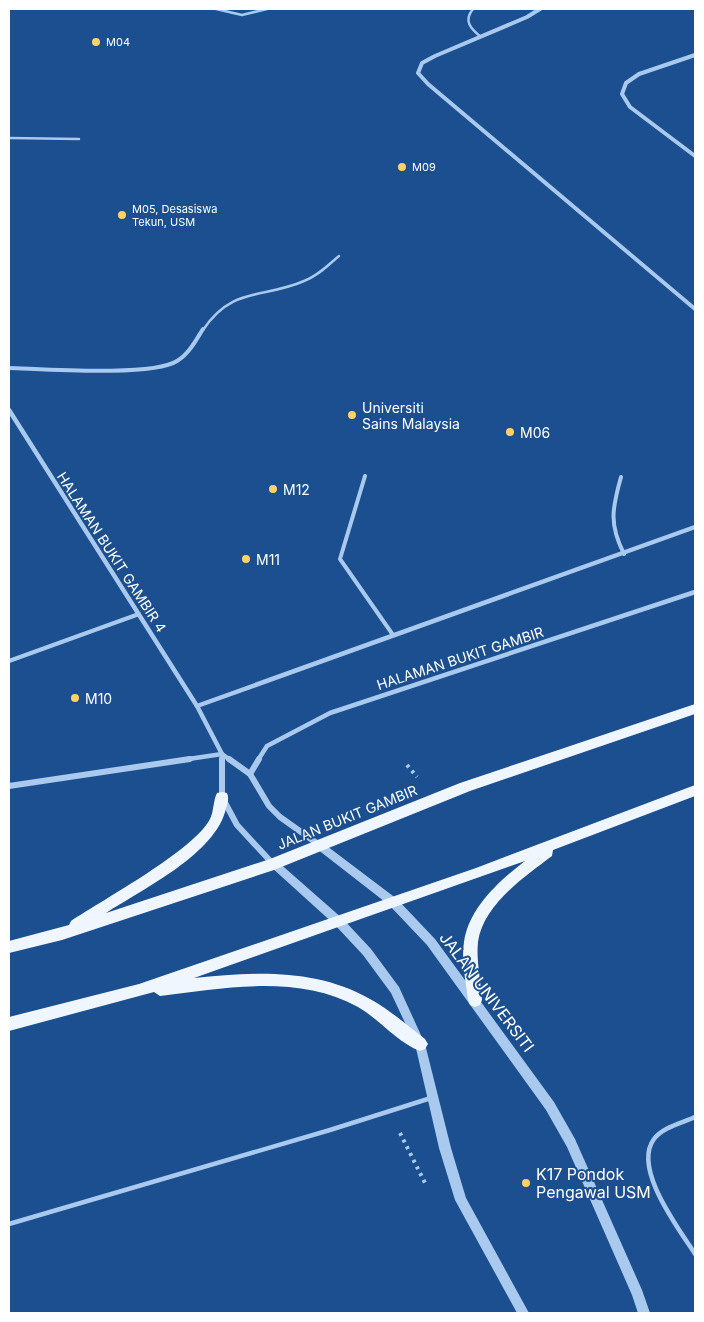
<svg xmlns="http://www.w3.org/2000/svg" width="704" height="1322" font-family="Inter,sans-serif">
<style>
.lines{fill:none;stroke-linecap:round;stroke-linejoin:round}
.path{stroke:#a9c9ee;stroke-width:4;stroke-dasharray:3 4.5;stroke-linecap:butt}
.service-far2{stroke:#a9c9ee;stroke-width:2.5}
.service-far1{stroke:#a9c9ee;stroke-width:4}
.service{stroke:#a9c9ee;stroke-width:4.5}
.minor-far2{stroke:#a9c9ee;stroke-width:4}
.minor-far1{stroke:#a9c9ee;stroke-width:4.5}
.minor{stroke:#a9c9ee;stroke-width:6}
.tertiary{fill:#a9c9ee;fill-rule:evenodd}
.primary{fill:#f0f6ff;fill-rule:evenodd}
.poi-dot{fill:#ffd166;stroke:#1b4f8f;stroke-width:2}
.labels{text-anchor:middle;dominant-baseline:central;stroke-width:4;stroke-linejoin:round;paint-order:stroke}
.far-poi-label{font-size:11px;fill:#fff;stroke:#1b4f8f;text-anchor:start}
.poi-label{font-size:14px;fill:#fff;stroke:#1b4f8f;text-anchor:start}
.street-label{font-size:14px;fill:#fff;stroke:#1b4f8f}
.near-street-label{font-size:16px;fill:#fff;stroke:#1b4f8f}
.near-poi-label{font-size:16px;fill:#fff;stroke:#1b4f8f;text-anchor:start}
</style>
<rect width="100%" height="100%" fill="#1b4f8f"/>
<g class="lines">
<g class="path">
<path d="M407,765L417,777"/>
<path d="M400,1133L425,1183"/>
</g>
<g class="service-far2">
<path d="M216,9L242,15L267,9"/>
<path d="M473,9C463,21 471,29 481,37"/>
<path d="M9,138L79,139"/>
<path d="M203,330C232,286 263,299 304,281C318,276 328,265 339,256"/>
</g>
<g class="service-far1">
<path d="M9,368C43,369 152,377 177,361C189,354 196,340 203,329"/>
<path d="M365,476L340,559L393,635"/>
<path d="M621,477C612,509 609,524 624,554"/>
<path d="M9,661L139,614"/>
</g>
<g class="service">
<path d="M695,1117C682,1123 663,1127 654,1139C632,1168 679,1229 695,1254"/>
<path d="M9,1224L330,1130L431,1098"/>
</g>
<g class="minor-far2">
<path d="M540,9L527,17L435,56L422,63L418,73L428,84L695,309"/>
<path d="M695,55L639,74L626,83L622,94L630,107L695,156"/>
</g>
<g class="minor-far1">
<path d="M9,410L197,706L222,754V760"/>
<path d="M197,706L695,527"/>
<path d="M222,754L230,760"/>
<path d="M182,760L222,754"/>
<path d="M258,760L267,746L330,713L695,592"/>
</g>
<g class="minor">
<path d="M222,759V797L237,825L273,864"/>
<path d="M229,759L250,774L269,806L280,817L318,844"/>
<path d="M250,774L259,759"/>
<path d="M9,786L190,759"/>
</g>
<g class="tertiary">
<path d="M320,842L323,843L397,899L435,939L554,1102L575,1139L642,1290L650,1313H638L632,1295L567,1147L546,1110L427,945L389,905L317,849L315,846L317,843Z"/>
<path d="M274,860L277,861L343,919L371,949L399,987L425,1044L451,1148L466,1198L529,1313H517L455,1200L439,1148L415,1044L391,993L363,955L335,925L271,867L269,864L271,861Z"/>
</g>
<g class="primary">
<path d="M695,704V714L470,791L274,870L62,940L9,953V941L69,925L71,921C104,899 194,850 210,819C214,811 213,801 217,793L222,792L227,793C229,798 228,802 226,808C217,853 143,889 106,913L270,859L460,783Z"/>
<path d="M695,785V796L553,850L552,856C524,877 483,905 478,942C476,961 481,981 482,1000L480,1005L475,1007L470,1005L468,1000C466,981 461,961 464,942C469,908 499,881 525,861L194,978C254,972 315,968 370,999C390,1010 407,1025 425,1039L428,1044L425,1049L420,1051C398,1043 379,1019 358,1007C298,974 225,988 160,996L154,992L9,1031V1017L139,984L476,868Z"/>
</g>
</g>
<g class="poi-dot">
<circle cx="96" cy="42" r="5"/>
<circle cx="402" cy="167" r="5"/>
<circle cx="122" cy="215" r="5"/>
<circle cx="352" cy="415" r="5"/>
<circle cx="510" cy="432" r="5"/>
<circle cx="273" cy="489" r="5"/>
<circle cx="246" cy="559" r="5"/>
<circle cx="75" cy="698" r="5"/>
<circle cx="526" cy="1183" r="5"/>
</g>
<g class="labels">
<g class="far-poi-label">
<text x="106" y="42">M04</text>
<text x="412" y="167">M09</text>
<text x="132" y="209">M05, Desasiswa<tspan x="132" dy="13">Tekun, USM</tspan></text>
</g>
<g class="poi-label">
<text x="362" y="407">Universiti<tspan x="362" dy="16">Sains Malaysia</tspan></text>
<text x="520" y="432">M06</text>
<text x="283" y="489">M12</text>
<text x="256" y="559">M11</text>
<text x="85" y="698">M10</text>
</g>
<g class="street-label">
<text transform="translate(112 552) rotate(57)">HALAMAN BUKIT GAMBIR 4</text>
<text transform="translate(460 658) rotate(-18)">HALAMAN BUKIT GAMBIR</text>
<text transform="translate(347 817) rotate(-22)">JALAN BUKIT GAMBIR</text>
</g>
<g class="near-street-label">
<text transform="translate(487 992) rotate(53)">JALAN UNIVERSITI</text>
</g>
<g class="near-poi-label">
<text x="536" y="1174">K17 Pondok<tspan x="536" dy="18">Pengawal USM</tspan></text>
</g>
</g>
<rect width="704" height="1322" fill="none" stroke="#ffffff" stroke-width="20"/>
</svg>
